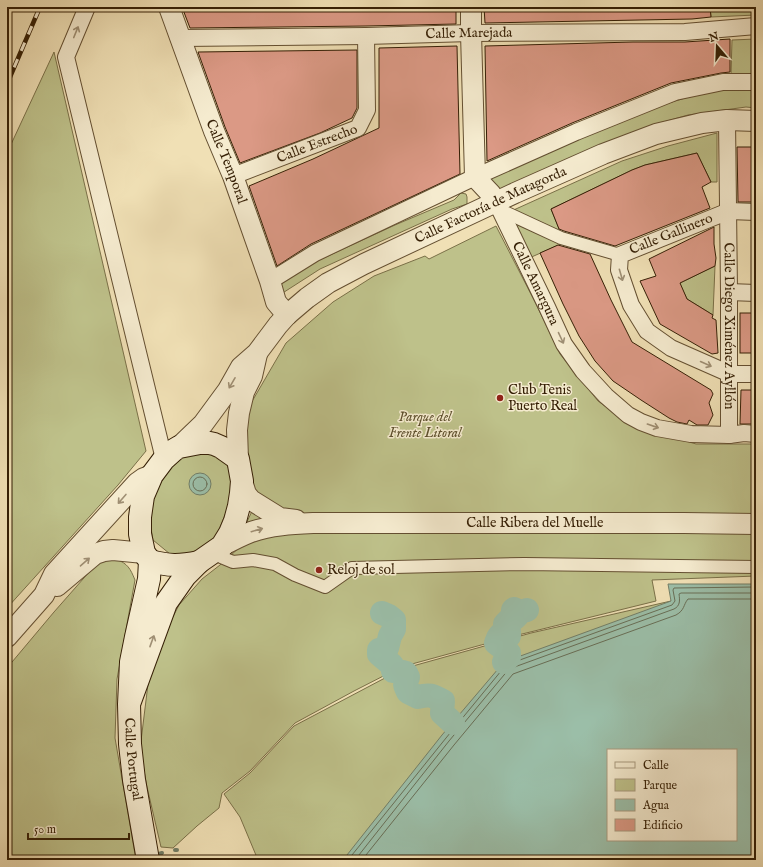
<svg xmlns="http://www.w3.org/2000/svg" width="763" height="867" font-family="'IM FELL English',serif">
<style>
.green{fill:#bec18a;stroke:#7a7048;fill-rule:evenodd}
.water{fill:#9bbea8;stroke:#727e67;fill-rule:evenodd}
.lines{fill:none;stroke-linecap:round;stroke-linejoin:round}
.shore{stroke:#686e56;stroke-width:1}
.stream{stroke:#727e67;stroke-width:4}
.river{stroke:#9bbea8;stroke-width:24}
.building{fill:#db9985;stroke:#351f05}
.pedestrian-casing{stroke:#644f31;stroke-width:14}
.minor-casing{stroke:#644f31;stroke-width:18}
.tertiary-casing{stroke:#644f31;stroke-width:22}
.secondary-casing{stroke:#351f05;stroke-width:24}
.pedestrian{stroke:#f5ebcf;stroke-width:12}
.minor{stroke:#f5ebcf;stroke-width:16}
.tertiary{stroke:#f5ebcf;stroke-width:20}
.secondary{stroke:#f5ebcf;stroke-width:22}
.rail-casing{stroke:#351f05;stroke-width:4.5}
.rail{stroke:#f5ebcf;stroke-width:3;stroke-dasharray:9;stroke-linecap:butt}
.oneway{stroke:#9f8f74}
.poi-dot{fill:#8f2418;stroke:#f5ebcf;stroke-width:1.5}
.labels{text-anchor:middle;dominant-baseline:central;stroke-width:3;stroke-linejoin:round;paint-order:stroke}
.street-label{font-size:14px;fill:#351f05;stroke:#f5ebcf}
.poi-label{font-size:14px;fill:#351f05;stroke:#f5ebcf;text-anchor:start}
.park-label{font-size:14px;font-style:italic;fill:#5e502d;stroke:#f5ebcf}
</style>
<rect width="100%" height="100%" fill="#f0e0b5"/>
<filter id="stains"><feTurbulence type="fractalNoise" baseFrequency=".005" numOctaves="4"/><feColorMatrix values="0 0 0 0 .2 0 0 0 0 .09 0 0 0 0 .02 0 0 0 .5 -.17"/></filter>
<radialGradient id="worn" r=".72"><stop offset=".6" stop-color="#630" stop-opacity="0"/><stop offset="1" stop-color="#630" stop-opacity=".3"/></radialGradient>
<g class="green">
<path d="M710,7H756V15L711,17Z"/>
<path d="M756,39V74H731L732,40Z"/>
<path d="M54,52L146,451L118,485L7,608V153Z"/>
<path d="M721,87H756V108L746,107L688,115L660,123L579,154L498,193L483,179L659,106Z"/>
<path d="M717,133V182H711L697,153L645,165L632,170L551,209L562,236L561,244L527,259L507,213L622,161L668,146Z"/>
<path d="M461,193L466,194L467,197V204L452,209L320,269L278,296L276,284L311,264L343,249L395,225L454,200Z"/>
<path d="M496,226L536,304L560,354L598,401L630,424L696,444H756V576L652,580L656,601L648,603L514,636L401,667L354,691L295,723L250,771L222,793L219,808L197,826L173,848L161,847L147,787L140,749L149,676L161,640L179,605L202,579L220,565L241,546L245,526L253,509L247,469V410L286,343L333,302L374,276L425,256L429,259Z"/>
<path d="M715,266L713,315L687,299L680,284L682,282Z"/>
<path d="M208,448L225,460L232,477L231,500L216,537L190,555L170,554L153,540L149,516L157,489L169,469L179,457Z"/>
<path d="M116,559C128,564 130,568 135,580L117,679L115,738L136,860H7V668L54,612L98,562Z"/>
<path d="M671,601L756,640V860H258L240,817L224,794L250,773L294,726L402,669L531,633ZM608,750H736V840H608Z"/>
</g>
<g class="water">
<circle cx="200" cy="484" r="11"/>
<path d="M668,584H756V860H343L442,735L504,662L671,601ZM608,750H736V840H608Z"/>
</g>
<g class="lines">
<g class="shore">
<circle cx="200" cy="484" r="7"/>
<path d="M348,860L446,738L506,665L672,605L675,601L673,590L674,588L756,587"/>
<path d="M355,860L449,741L509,669L674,609C680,606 680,601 679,594L681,593H756"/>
<path d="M362,860L454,745L513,674L676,615C685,610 683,605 688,599H756"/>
</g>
<g class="stream">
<path d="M175,850H177"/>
<path d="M159,854L162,853"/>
</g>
<g class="river">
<path d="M382,613L389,616L394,620V629L390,636L387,648L379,650V654L392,665L393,671C399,672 401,671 406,673L408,677L405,685L408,692L418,697C429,694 432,695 443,701L442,713L453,723"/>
<path d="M504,662L509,657V653L496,643L498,638L500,635L507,637L509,636V631L505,624L509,620L515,618L517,616V612L513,610L514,609L520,612L527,610"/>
</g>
</g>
<g class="building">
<path d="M182,7H456V24L366,26L190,28Z"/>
<path d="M484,7H710L711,17L692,19L485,23Z"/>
<path d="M730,39V72L721,73L671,83L572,123L487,161L485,46L633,42H685Z"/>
<path d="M457,46L460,174L311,244L277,266L249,186L313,159L379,128V48Z"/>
<path d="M357,50V108L352,118L320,133L240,163L225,127L198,52Z"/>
<path d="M737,147H756V202H738Z"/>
<path d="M697,153L711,182L702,187L710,208L615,246L564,231L559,229L551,209L632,170L645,165Z"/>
<path d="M714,227V244L716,258L715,266L680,283L687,299L713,315L712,318L716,320L718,353L712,354L660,324L640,281L656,276L649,259Z"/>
<path d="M558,245L590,254L611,300L632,342L711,390L713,394L709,403L713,415L708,425H697L689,420L687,424L677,422L669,418L641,400L613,381L595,361L579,336L563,304L540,253Z"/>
<rect x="740" y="313" width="16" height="40"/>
<path d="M741,390H756V424H740Z"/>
</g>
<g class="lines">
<defs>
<g id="pedestrian">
<path d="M501,212L507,213L561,238L620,255"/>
<path d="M221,557L233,562L253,560L275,564L295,575L325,587L352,568L524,564L756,567"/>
</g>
<g id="minor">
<path d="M87,7L66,57L164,459"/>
<path id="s1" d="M181,38L366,36L471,33L685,32L756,26"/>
<path id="s2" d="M727,120L729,292V435"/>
<path id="s3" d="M233,176L358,128L367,110L366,36"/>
<path id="s4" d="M495,202L501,212L547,307L564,344L583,371L606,396L628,415L641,422L657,428L691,434L729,435L744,433L756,434"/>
<path d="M756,212L729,211L620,255L619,270L631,305L647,331L671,348L730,374H756"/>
<path d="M270,281L315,253L475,177L576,132L675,92L723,82H756"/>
<path d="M729,292L756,293"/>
</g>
<g id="tertiary">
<path id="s5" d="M169,7L214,131L233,176L270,281L276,302L287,315"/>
<path d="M471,7V33L475,177L491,194L495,202"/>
<path id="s6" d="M179,447L203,424L228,390L241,367L257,353L278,325L287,315L307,298L328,283L364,264L515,193L603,154L656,134L702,123L727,120L756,121"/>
<path d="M238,459L237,430L239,413L244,392L252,376L257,354"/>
<path d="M242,481L246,494L251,500L280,518L296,520"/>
<path id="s7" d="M222,546C231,541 241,536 251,532C271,525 292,524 313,523H684L756,524"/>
<path d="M57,586L95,554L104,551L113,550L144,553"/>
<path d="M7,637L44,595L54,574L137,483L144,478L152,475"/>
</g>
<g id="secondary">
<path d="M150,561C169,566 179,566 199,562"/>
<path id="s8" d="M129,704L166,603L185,576L199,562L222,546L230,533L235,521L239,506L241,493L242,481L238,459L221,447L214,444L205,442L179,447L174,450L164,459L152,475L143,496L140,517V534L144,553L150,561L149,579L136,637L131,662L129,704L130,744L134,780L148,860"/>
</g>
</defs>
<use href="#pedestrian" class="pedestrian-casing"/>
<use href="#minor" class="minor-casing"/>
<use href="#tertiary" class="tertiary-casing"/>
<use href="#secondary" class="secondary-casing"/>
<use href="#pedestrian" class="pedestrian"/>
<use href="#minor" class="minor"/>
<use href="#tertiary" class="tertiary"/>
<use href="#secondary" class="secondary"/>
<defs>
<path id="rail" d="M7,84L40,7"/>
</defs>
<use href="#rail" class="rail-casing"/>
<use href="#rail" class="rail"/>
</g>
<defs><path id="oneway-shaft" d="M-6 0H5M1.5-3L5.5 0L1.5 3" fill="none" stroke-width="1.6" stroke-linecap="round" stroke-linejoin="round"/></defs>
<g class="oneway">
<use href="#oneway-shaft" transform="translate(76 32) rotate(-68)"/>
<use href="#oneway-shaft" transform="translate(621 275) rotate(74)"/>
<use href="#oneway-shaft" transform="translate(561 338) rotate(65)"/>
<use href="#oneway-shaft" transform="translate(706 364) rotate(24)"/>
<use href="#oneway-shaft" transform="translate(232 383) rotate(120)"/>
<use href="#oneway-shaft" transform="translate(653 426) rotate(19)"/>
<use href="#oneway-shaft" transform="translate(122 499) rotate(131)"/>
<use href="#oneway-shaft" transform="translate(257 530) rotate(-16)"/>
<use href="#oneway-shaft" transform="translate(85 562) rotate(-41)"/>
<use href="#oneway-shaft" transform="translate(152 641) rotate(-70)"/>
</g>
<g class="poi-dot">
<circle cx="500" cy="398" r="4"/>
<circle cx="319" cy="570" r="4"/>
</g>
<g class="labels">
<g class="street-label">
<text stroke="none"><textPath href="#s1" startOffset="288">Calle Marejada</textPath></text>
<text stroke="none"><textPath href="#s3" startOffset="90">Calle Estrecho</textPath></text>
<text stroke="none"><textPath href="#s5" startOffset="165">Calle Temporal</textPath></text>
<text stroke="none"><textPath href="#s6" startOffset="404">Calle Factoría de Matagorda</textPath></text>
<text transform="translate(671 234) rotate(-22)">Calle Gallinero</text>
<text stroke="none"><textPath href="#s4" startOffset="91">Calle Amargura</textPath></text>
<text stroke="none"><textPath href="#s2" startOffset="206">Calle Diego Ximénez Ayllón</textPath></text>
<text stroke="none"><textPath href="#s7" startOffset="317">Calle Ribera del Muelle</textPath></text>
<text stroke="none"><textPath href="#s8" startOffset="674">Calle Portugal</textPath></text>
</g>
<g class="poi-label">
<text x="508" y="390">Club Tenis<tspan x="508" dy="16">Puerto Real</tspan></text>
<text x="327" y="570">Reloj de sol</text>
</g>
<g class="park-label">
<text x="425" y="417">Parque del<tspan x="425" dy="16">Frente Litoral</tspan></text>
</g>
</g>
<rect width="763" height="867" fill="none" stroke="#f0e0b5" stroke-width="24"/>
<rect x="8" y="8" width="747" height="851" fill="none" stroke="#351f05" stroke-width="2"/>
<rect x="12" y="12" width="739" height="843" fill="none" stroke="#351f05"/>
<rect x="607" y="749" width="130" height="92" fill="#f5ebcf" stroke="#a8997e"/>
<rect x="615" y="762" width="20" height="6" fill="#f5ebcf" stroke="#a8997e"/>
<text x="643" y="769" font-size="12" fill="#351f05">Calle</text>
<rect x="615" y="779" width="20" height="12" fill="#bec18a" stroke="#a8997e"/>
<text x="643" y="789" font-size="12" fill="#351f05">Parque</text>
<rect x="615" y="799" width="20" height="12" fill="#9bbea8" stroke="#a8997e"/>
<text x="643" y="809" font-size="12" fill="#351f05">Agua</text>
<rect x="615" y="819" width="20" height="12" fill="#db9985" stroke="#a8997e"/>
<text x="643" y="829" font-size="12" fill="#351f05">Edificio</text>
<g transform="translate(717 46) rotate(341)" stroke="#f5ebcf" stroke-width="3" paint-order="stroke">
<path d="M0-3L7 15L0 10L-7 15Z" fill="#351f05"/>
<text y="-6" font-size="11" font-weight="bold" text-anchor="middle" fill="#351f05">N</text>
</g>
<path d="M28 833v6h101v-6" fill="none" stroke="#351f05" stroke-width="2"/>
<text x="34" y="833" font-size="12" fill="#351f05" stroke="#f5ebcf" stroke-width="3" paint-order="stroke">50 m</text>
<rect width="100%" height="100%" filter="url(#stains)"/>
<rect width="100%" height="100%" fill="url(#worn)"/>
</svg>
